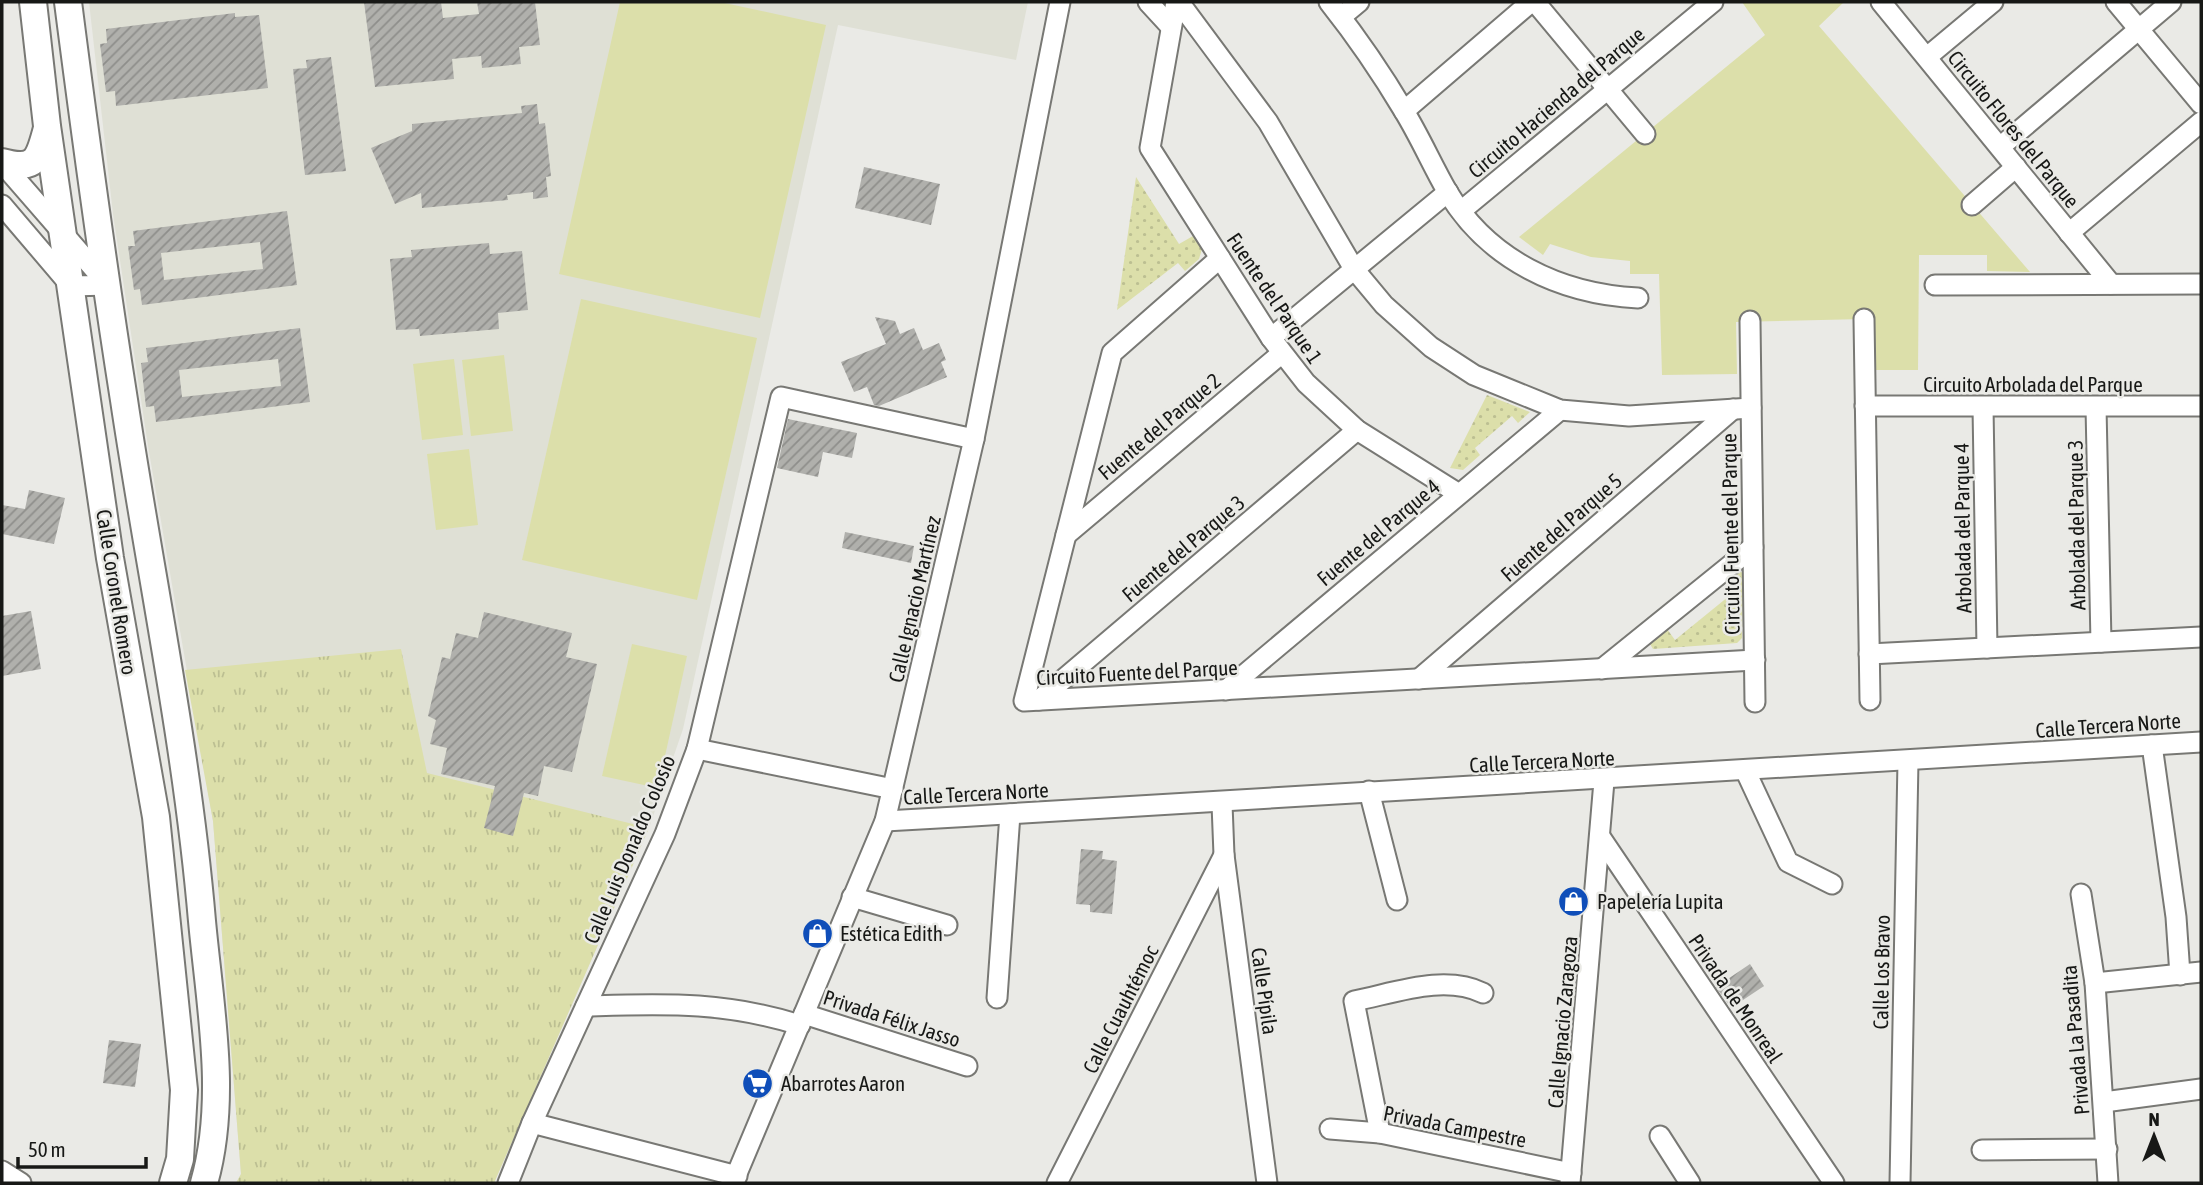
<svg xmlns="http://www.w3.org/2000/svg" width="2203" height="1185" font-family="'Asap Condensed',sans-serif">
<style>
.built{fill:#dfe0d5}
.grass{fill:url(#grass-tufts)}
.park{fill:#dcdfaa}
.garden{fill:url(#garden-dots)}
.building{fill:url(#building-hatch);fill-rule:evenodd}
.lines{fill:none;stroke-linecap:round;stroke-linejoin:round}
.street-casing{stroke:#787874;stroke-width:23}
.secondary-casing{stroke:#787874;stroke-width:30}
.street{stroke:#fff;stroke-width:19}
.secondary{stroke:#fff;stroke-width:26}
.labels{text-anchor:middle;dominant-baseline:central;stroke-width:5;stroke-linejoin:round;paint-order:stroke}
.street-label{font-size:21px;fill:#171816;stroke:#eaeae6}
.poi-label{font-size:21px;fill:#171816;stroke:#eaeae6;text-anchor:start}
</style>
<defs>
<pattern id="grass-tufts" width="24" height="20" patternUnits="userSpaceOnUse" patternTransform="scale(1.75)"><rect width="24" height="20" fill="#dcdfaa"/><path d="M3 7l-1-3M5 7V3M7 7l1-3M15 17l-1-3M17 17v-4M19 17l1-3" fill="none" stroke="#bcbf92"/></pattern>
<pattern id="garden-dots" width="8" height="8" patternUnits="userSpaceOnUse" patternTransform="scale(1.75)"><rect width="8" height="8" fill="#dcdfaa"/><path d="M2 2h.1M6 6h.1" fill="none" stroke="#bcbf92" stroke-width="1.8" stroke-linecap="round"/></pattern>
<pattern id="building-hatch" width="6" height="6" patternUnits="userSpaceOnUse" patternTransform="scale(1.75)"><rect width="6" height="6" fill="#b0b0ac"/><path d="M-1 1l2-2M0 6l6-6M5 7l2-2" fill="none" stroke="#8e8e8b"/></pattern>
</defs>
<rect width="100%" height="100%" fill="#eaeae6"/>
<path class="built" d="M89,2H1028L1016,60L838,25L683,729L649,828L494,1183H236L241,1174L213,821L148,446L113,214Z"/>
<path class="grass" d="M401,649L427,773L649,828L494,1183H236L241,1174L213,821L185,670Z"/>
<g class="park">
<path d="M620,2H720L826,25L760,318L559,274Z"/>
<path d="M1742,2H1844L1819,26L2030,272L1987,271V255H1919L1918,370H1871L1864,319L1736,322L1737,374L1662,375L1659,274H1630V261L1591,257L1550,244L1543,255L1519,237L1765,35Z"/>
<path d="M581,299L757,338L697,600L522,560Z"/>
<path d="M504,355L513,431L471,436L462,360Z"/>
<path d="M454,359L463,435L422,440L413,364Z"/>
<path d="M469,449L478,525L436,530L427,454Z"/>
<path d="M632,644L687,656L658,788L602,776Z"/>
</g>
<g class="garden">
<path d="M1136,177L1179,244L1193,236L1202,249L1199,259L1185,271L1178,263L1117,310Z"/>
<path d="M1487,395L1530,412L1518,423L1512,416L1475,448L1480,455L1463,470L1450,468Z"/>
<path d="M1739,571L1743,573L1742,638L1737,643L1653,649L1650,644L1667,629L1675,640L1734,592L1726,582Z"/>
</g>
<g class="building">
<path d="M364,2H441L443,18L479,14L477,2H535L540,45L519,47L521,64L482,68L481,56L452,59L454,79L375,87Z"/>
<path d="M235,13V17L259,15L268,88L116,106L115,91L106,92L100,44L107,43L106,29Z"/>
<path d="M331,57L346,171L305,175L293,69L307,68L306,60Z"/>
<path d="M537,104L539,124L545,123L551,176L546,177L548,197L533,199V192L507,195L508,200L422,208L421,193L395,204L371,148L412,131V124L522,113L521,106Z"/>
<path d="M864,167L940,184L931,225L855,208Z"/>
<path d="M287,211L297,285L142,305L140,289L134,290L128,246H135L133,231ZM260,242L263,269L164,280L161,253Z"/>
<path d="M489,243L490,254L522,251L528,310L498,313L499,329L420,336L419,329L396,330L390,259L412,257L411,250Z"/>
<path d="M875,317L895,321L900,334L914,328L923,350L939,343L946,360L941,362L947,377L879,406L874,405L867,387L854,392L841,362L886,344Z"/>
<path d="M300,328L310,402L156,422L154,406L146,407L141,363L148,362L146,348ZM278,359L281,386L182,397L179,370Z"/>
<path d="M788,419L857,433L852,458L823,452L818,477L777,468Z"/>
<path d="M29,490L65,498L54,544L2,534V505L25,509Z"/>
<path d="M845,532L914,546L911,563L842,548Z"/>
<path d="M31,611L41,669L2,676V616Z"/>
<path d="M484,612L572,633L566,657L597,664L572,772L544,766L538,796L524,793L513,836L484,828L495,786L441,774L447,748L430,744L436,720L428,716L442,657L450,659L456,633L478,638Z"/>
<path d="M1081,849L1103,851L1102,859L1117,861L1112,914L1090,912V905L1076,904Z"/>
<path d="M1750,964L1764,986L1731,1008L1716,987Z"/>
<path d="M109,1040L141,1044L135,1087L103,1083Z"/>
</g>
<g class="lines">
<defs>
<g id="street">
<path d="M1148,2L1171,27"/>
<path d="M1176,2L1150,148L1271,338L1306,383L1357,430L1459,494"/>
<path d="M1179,2L1268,122L1354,269L1384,305L1431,347L1474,375L1560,410L1629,416L1751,408"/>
<path d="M1329,2C1356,36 1382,74 1404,111C1420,137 1432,165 1447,191C1488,260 1560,294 1638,298"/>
<path d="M1535,2L1645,134"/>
<path d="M1881,2L2111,284"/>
<path d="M2116,2L2201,104"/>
<path d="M1341,17L1359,2"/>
<path d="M1927,57L1993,2"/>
<path d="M1404,111L1531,2"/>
<path d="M2000,147L2171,2"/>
<path d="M2,163L108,285L71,286L2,205"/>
<path d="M1972,205L2016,167"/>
<path d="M1461,211L1713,2"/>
<path d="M2069,233L2201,122"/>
<path d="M1220,258L1112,353L1024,701L1755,660"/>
<path d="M1935,285L2201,284"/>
<path d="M1864,319L1870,700"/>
<path d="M1750,321L1755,702"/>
<path d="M1271,338L1448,192"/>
<path d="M1865,406H2201"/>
<path d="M1983,407L1987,648"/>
<path d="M2096,407L2101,642"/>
<path d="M1066,535L1282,353"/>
<path d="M1869,654L2201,637"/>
<path d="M1602,669L1753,547"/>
<path d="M1419,679L1733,409"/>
<path d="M1226,690L1560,410"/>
<path d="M1039,700L1357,430"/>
<path d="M2152,745L2176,917L2180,975"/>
<path d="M697,749L893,789"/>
<path d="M1746,772L1788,862L1832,884"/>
<path d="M1369,791L1397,900"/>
<path d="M1222,804L1224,855L1267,1183"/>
<path d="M885,821C1324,796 1763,770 2201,742"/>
<path d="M1601,838L1834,1183"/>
<path d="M2081,894L2095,983L2108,1183"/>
<path d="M852,897L947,925"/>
<path d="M2095,983L2201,972"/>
<path d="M997,998L1010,814"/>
<path d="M586,1006C664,1004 723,1001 800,1025"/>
<path d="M804,1014L967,1066"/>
<path d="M2104,1102L2201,1089"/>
<path d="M532,1123L737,1176"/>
<path d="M1330,1129L1380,1133L1571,1173"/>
<path d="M1380,1133L1354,1001C1395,993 1444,974 1483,993"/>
<path d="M1660,1136L1690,1183"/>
<path d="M1982,1150L2107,1149"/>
<path d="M2,1171L21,1183"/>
<path d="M508,1183L532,1123L665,834L697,749L781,397L974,439"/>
<path d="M733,1183L885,821L974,439L1060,2"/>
<path d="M1057,1183L1224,855"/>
<path d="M1570,1183L1604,781"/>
<path d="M1900,1183L1908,761"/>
</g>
<g id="secondary">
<path d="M33,2L47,126L110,558L156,817L184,1090L180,1159L173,1183"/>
<path d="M68,2C85,134 103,267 124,400C150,574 187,745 202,921C210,1007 228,1099 204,1183"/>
<path d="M2,162C36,171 39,159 47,128"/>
</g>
</defs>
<use href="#street" class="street-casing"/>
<use href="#secondary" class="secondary-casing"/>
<use href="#street" class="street"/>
<use href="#secondary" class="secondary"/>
</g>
<defs>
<symbol id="shop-disc" viewBox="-11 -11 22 22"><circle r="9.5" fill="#0f4eb9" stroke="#eaeae6"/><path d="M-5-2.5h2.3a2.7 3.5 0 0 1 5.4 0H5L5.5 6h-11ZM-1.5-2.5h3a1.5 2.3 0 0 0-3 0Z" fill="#fff"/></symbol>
<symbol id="supermarket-disc" viewBox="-11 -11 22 22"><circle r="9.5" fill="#0f4eb9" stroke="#eaeae6"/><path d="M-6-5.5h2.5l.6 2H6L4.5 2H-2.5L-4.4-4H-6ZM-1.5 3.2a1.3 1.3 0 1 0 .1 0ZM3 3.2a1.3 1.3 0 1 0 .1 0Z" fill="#fff"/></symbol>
</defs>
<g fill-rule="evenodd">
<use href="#shop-disc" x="1556" y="884" width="35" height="35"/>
<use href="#shop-disc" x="800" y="916" width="35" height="35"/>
<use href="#supermarket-disc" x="740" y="1066" width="35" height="35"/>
</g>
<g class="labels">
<g class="street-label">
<text transform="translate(1556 102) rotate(-40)">Circuito Hacienda del Parque</text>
<text transform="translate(2014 129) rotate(51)">Circuito Flores del Parque</text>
<text transform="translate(1275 298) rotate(56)">Fuente del Parque 1</text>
<text x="2033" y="384">Circuito Arbolada del Parque</text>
<text transform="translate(1159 426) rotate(-40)">Fuente del Parque 2</text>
<text transform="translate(2076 525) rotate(-91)">Arbolada del Parque 3</text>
<text transform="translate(1561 527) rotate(-41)">Fuente del Parque 5</text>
<text transform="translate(1962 528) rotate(-91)">Arbolada del Parque 4</text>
<text transform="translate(1378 532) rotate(-40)">Fuente del Parque 4</text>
<text transform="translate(1730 534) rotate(-91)">Circuito Fuente del Parque</text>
<text transform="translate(1183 548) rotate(-40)">Fuente del Parque 3</text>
<text transform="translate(117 592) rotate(81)">Calle Coronel Romero</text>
<text transform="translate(914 599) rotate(-77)">Calle Ignacio Martínez</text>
<text transform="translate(1137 672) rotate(-3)">Circuito Fuente del Parque</text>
<text transform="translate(2108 725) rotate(-4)">Calle Tercera Norte</text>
<text transform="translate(1542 761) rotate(-3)">Calle Tercera Norte</text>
<text transform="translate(976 793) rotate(-3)">Calle Tercera Norte</text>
<text transform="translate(629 849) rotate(-67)">Calle Luis Donaldo Colosio</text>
<text transform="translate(1881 972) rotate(-89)">Calle Los Bravo</text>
<text transform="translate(1265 991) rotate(82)">Calle Pípila</text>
<text transform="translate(1736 998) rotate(56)">Privada de Monreal</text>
<text transform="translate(1120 1009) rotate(-63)">Calle Cuauhtémoc</text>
<text transform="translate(892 1018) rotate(18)">Privada Félix Jasso</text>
<text transform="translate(1562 1022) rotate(-85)">Calle Ignacio Zaragoza</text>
<text transform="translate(2075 1040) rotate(-95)">Privada La Pasadita</text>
<text transform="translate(1455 1126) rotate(11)">Privada Campestre</text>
</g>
<g class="poi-label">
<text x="1597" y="901">Papelería Lupita</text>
<text x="840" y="933">Estética Edith</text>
<text x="781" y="1083">Abarrotes Aaron</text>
</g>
</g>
<rect width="2203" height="1185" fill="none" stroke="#171816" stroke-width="7"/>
<g transform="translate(2154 1136)" stroke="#eaeae6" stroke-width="5" paint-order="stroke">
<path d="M0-5L12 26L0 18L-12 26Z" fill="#171816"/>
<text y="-10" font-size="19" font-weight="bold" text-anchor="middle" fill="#171816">N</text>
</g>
<path d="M18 1157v10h128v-10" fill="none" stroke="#171816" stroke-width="3.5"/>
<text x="28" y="1157" font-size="21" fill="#171816" stroke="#eaeae6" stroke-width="5" paint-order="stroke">50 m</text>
</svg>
